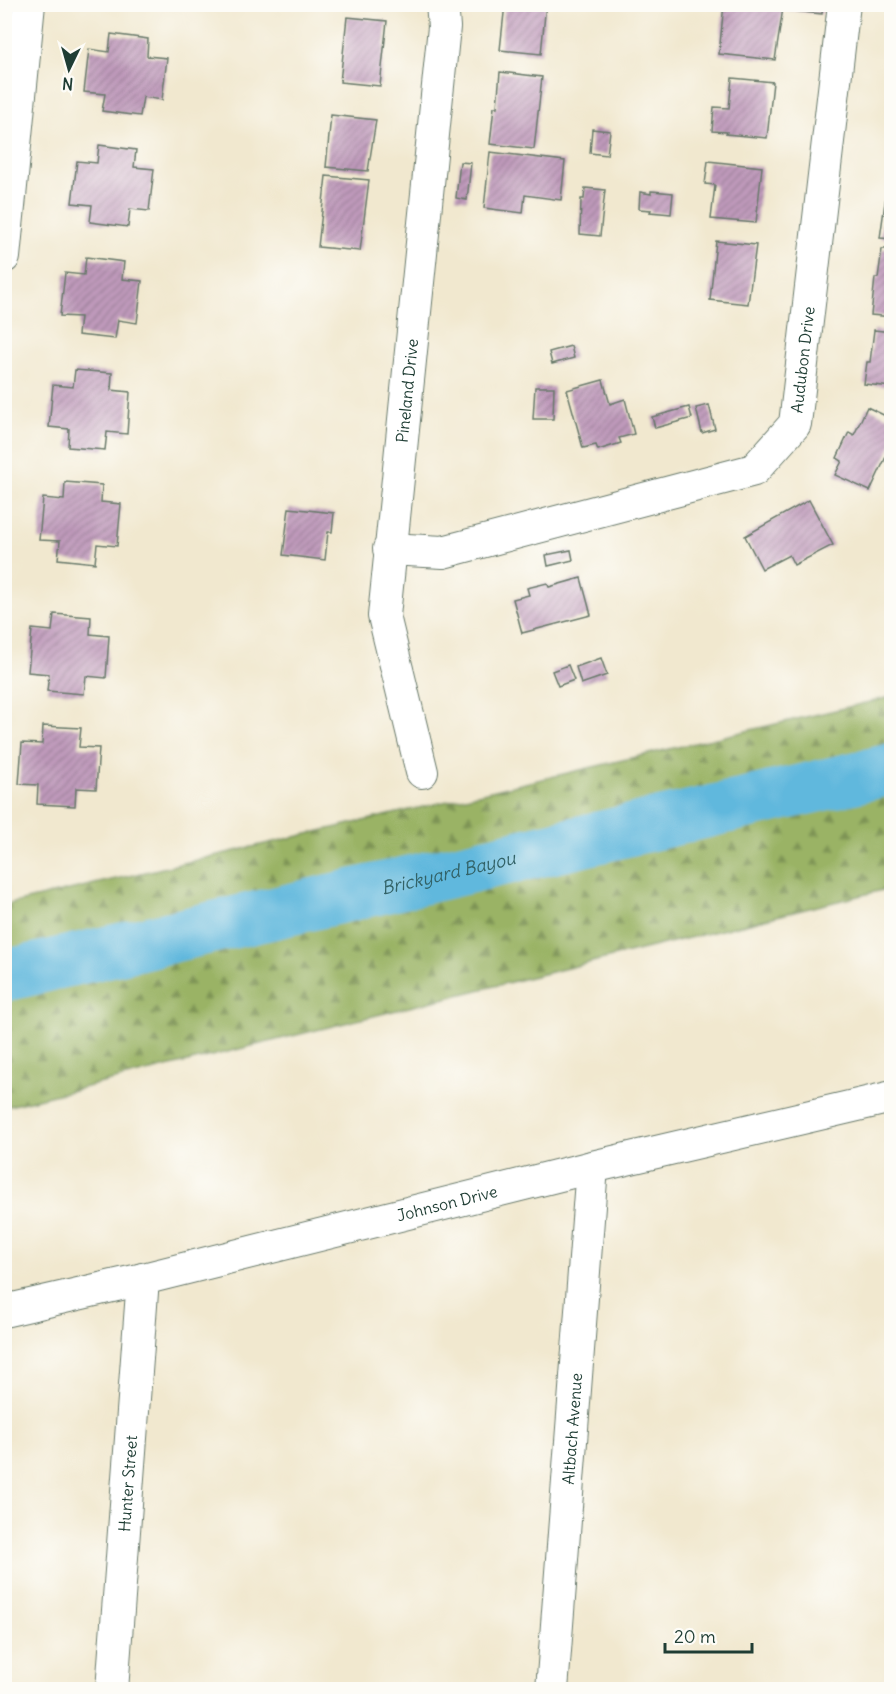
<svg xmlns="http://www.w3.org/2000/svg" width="896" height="1694" font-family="Delius,sans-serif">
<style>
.forest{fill:url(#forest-firs);stroke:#5c784c;stroke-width:1.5}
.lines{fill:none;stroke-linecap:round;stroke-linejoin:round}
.river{stroke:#60b8dd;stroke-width:52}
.building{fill:url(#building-hatch)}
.minor-casing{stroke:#68796a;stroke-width:34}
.minor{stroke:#fff;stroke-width:32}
.labels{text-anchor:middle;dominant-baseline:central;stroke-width:4.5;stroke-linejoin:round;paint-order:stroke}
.street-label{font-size:16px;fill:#1f3d34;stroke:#fdfcf7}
.water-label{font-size:18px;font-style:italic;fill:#326267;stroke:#fdfcf7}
</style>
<defs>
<pattern id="forest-firs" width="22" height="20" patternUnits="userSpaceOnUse" patternTransform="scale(1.5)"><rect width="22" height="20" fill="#9ab365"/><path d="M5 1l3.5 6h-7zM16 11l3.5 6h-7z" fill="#7d9354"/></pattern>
<pattern id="building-hatch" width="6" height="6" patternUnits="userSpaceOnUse" patternTransform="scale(1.5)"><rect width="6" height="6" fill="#bf9abb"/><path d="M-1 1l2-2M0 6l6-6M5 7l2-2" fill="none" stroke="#9b7f99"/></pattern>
</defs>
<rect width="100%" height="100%" fill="#fdfcf7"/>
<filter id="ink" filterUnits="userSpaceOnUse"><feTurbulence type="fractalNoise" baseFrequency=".0167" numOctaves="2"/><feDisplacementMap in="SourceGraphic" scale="12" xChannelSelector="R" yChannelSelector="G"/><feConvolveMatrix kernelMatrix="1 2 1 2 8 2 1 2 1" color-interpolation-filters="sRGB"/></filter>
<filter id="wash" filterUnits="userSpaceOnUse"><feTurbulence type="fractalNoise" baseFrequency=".008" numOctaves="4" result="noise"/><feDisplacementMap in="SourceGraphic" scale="24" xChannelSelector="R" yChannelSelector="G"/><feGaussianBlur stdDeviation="1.35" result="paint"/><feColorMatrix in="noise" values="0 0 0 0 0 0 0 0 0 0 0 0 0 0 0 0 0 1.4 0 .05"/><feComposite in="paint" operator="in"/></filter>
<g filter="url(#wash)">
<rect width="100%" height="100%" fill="#f1e8cf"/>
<path class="forest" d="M891,697V888L5,1107V905Z"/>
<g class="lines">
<path class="river" id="s1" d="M4,976L892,769"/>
</g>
<g id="blocks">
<g class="building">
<path d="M505,4H546L541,54L500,50Z"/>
<path d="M724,4H752L783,8L775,60L719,54Z"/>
<path d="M784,4H823L822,14L784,10Z"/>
<path d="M347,17L387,21L380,86L340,82Z"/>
<path d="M111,34L148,39L147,56L167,58L162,100L143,97L140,116L102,111L105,94L84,92L89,49L109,52Z"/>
<path d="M500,72L542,77L534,149L490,144L494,107H497Z"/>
<path d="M732,78L773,82L767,138L726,134L727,132L712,131L714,107L729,108Z"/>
<path d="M331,115L376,120L368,171L326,167Z"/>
<path d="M592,129L610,131L607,155L590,153Z"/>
<path d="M99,145L136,150L134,167L154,169L149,211L130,209L128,227L90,222L92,205L72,203L77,161L97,163Z"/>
<path d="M490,152L565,161L561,200L525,195L523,213L484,208Z"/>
<path d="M708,161L762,167L756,223L711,219L715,185L705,184Z"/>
<path d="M460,162L471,163L467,200L456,198Z"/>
<path d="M890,167H892V239L880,238Z"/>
<path d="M326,176L369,180L360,251L318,247Z"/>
<path d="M585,188L605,190L600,236L580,234L581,199H584Z"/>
<path d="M651,191L673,193L671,214L650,212L651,210L639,209L640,192L651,194Z"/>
<path d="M716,241L756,245L748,304L710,300Z"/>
<path d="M882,249H892V317L871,315L875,278H878Z"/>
<path d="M86,257L124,262L122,279L142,281L137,323L118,320L115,339L78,335L80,317L60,316L65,273L84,275Z"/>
<path d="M874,330L892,332V387L864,384L867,362H870Z"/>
<path d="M571,346L574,358L552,364L549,352Z"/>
<path d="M75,370L112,373L111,390L130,392L127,434L107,432L105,450L68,447L69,429L49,427L53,385L73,387Z"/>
<path d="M603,380L610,404L625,399L634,434L619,438L621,443L598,450L596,445L583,448L567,390Z"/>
<path d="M535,387H554L553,419H533Z"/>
<path d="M709,405L715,429L702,433L696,408Z"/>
<path d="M689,407L692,418L655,428L652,417Z"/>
<path d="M867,407L892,419V444L870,491L835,475L842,461L837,458L849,432L854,435Z"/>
<path d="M65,482L102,485L101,502L121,504L117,546L97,544L95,563L58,559L60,541L39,540L43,498L64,500Z"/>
<path d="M809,500L833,545L794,565L789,555L762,569L745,536Z"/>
<path d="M289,508L334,513L332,532H328L325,560L283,555Z"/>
<path d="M571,550L573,560L548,566L546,555Z"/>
<path d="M581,578L591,615L522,633L513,599L529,595L527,588L547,583L549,587Z"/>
<path d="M54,614L91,617L90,634L109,636L106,678L86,676L84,694L47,691L49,674L28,672L32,629L52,631Z"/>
<path d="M601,658L607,675L581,684L576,667Z"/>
<path d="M568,665L574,680L558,686L552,671Z"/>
<path d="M43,726L81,728L79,747L99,748L96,789L76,788L75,806L37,804L38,785L19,784L22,743L42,744Z"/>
</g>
</g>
</g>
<g filter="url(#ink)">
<use href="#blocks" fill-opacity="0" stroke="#68796a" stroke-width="1.5"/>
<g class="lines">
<defs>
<g id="minor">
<path d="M4,257L29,4"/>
<path id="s2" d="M389,549L443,552L754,470L795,424L844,4"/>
<path id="s3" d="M422,772L384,616L444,27L442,4"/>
<path id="s4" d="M4,1311L143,1279L592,1167L892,1097"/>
<path id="s5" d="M112,1690L143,1279"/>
<path id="s6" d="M552,1690L592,1167"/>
</g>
</defs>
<use href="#minor" class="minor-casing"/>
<use href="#minor" class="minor"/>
</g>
</g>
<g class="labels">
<g class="street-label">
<text stroke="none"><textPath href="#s2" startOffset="502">Audubon Drive</textPath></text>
<text stroke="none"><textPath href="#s3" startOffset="387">Pineland Drive</textPath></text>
<text stroke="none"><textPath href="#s4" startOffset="456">Johnson Drive</textPath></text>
<text stroke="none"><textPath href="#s6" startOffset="262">Altbach Avenue</textPath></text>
<text stroke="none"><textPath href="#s5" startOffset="207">Hunter Street</textPath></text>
</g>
<g class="water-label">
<text stroke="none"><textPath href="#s1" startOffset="456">Brickyard Bayou</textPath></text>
</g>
</g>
<rect width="896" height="1694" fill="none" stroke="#fdfcf7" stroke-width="24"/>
<g transform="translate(69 69) rotate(185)" stroke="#fdfcf7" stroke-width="4.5" paint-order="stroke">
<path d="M0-4.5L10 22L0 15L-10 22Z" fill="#1f3d34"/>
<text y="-9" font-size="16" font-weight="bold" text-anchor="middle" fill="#1f3d34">N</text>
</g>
<path d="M665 1643v9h87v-9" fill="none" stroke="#1f3d34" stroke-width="3"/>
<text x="674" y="1643" font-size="18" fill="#1f3d34" stroke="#fdfcf7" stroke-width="4.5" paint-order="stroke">20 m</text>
</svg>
